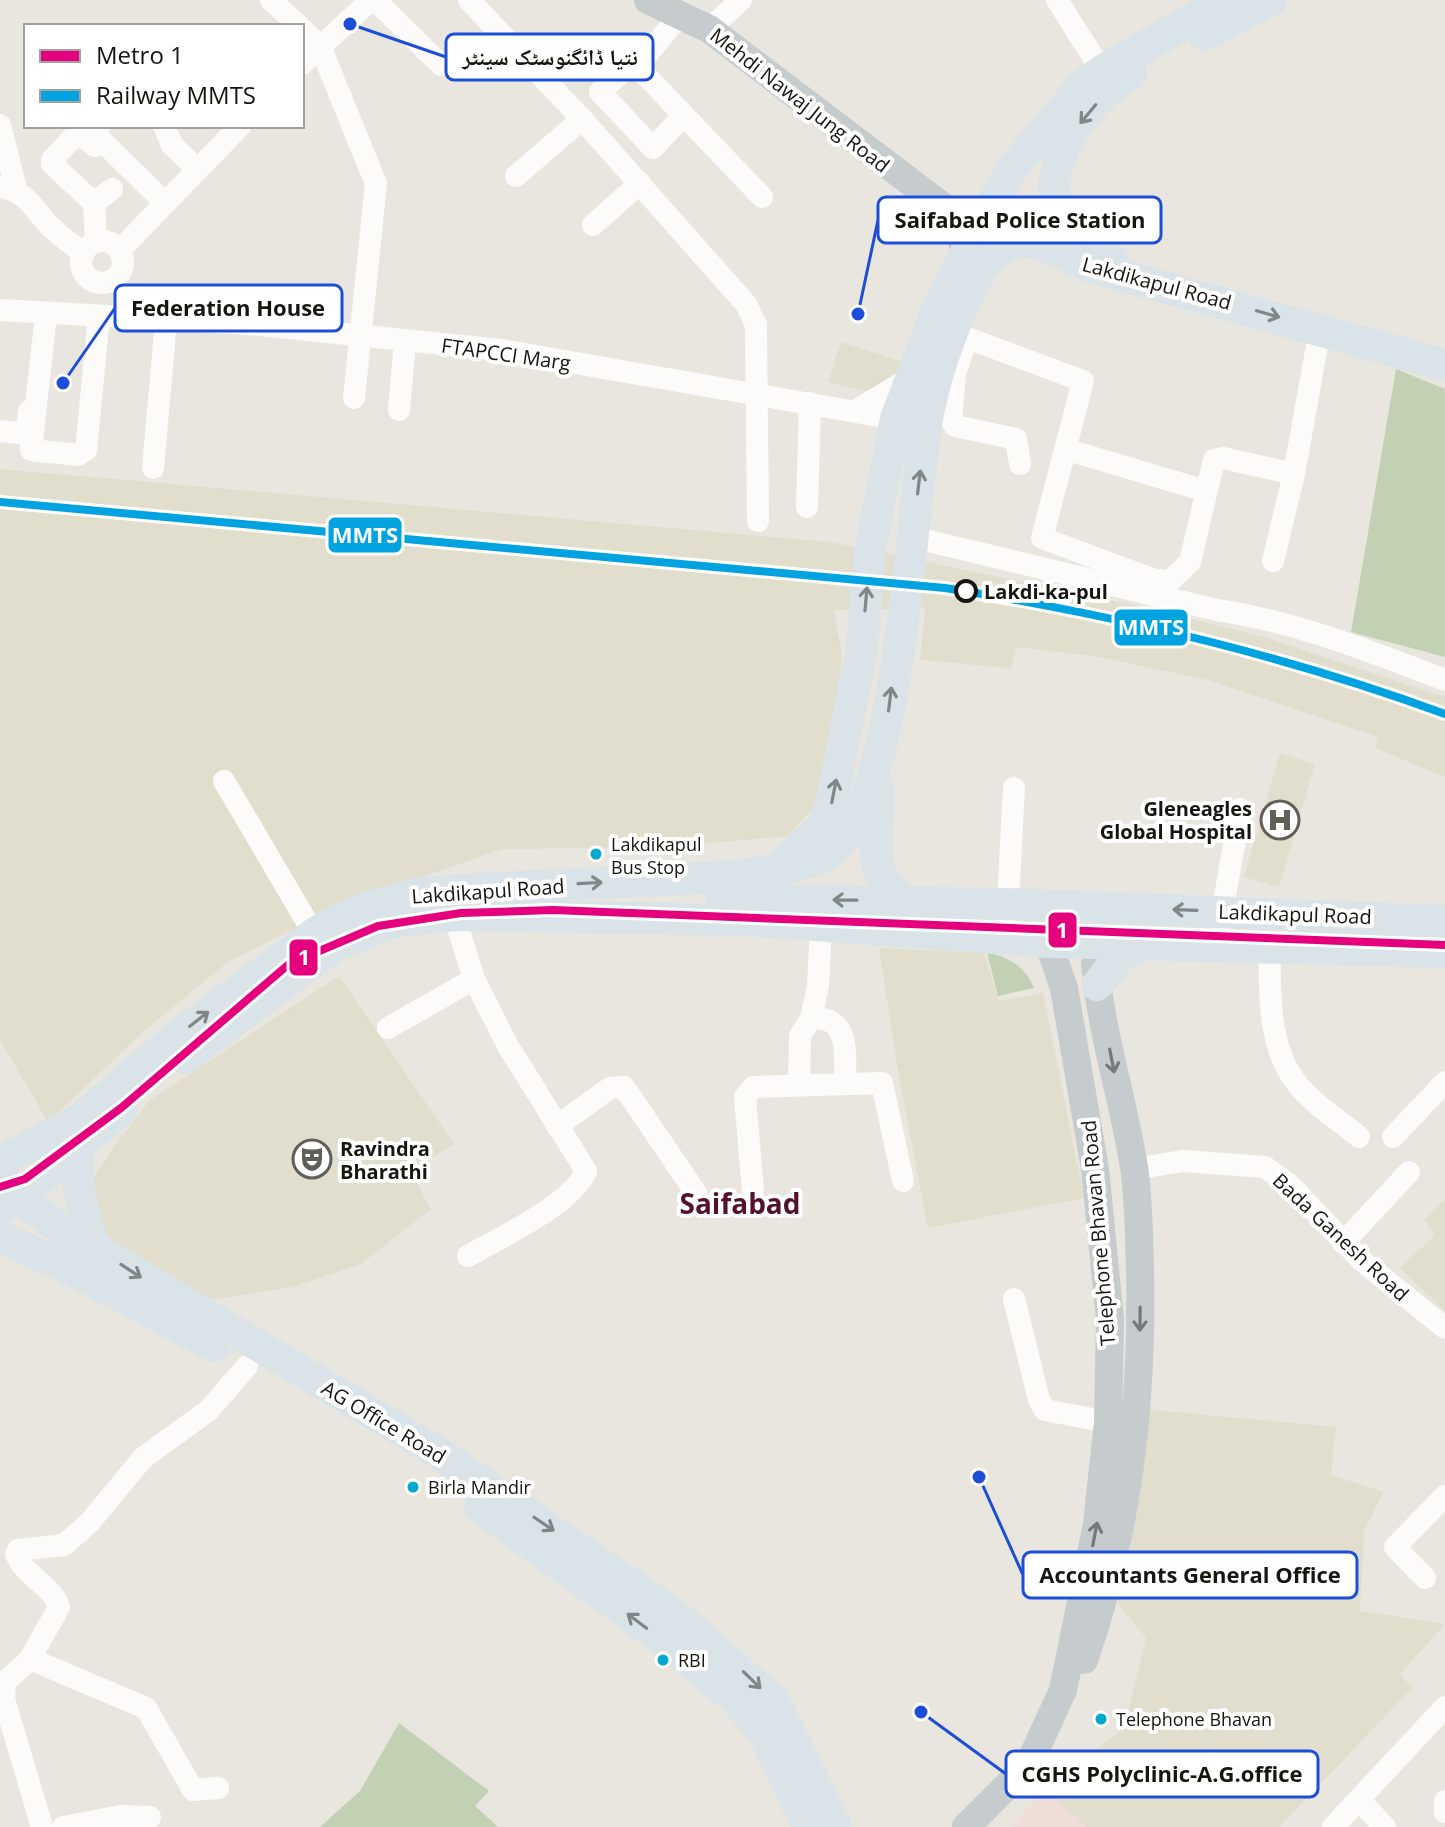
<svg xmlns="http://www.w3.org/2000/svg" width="1445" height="1827" font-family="'Open Sans','Noto Naskh Arabic',sans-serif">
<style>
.built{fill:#e1decd}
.education{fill:#eeded7}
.green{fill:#c2d1b3}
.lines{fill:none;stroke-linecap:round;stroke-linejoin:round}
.minor{stroke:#fcfbfa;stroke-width:22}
.major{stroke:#c6cbcd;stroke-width:28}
.highway{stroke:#d9e3e8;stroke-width:32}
.rail-1-casing{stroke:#fff;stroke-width:14}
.rail-1{stroke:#00a3e0;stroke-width:8}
.metro-1-casing{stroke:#fff;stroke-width:14}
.metro-1{stroke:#e5007d;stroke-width:8}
.oneway{stroke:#818687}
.oneway2{stroke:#777978}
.stop-dot{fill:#fff;stroke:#161510;stroke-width:4}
.bus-dot{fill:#00a9ce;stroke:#fff;stroke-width:3}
.labels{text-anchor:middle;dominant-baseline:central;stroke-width:8;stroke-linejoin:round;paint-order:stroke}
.bus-label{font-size:18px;fill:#161510;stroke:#fff;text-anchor:start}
.street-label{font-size:20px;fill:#161510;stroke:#fff}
.stop-label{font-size:20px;font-weight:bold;fill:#161510;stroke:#fff;text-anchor:start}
.poi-label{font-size:20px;font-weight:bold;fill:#161510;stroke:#fff;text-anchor:end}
.district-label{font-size:28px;font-weight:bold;fill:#53112b;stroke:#fff}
.leader{fill:none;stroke:#1d4ed8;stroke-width:3}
.callout-dot{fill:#1d4ed8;stroke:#fff;stroke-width:3}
.callout{fill:#fff;stroke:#1d4ed8;stroke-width:3}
.callout-label{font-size:22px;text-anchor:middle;font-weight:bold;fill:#161510}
.line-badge{stroke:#fff;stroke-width:3}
.badge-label{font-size:22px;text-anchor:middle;font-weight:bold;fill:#fff}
</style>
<rect width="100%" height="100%" fill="#e8e6de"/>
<g class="built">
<path d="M841,342L902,362L893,388L873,393L828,382Z"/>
<path d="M0,469L830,542L1139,606L1264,637L1445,697V777L1375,748L1378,737L1208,680L1099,657L1016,647L1011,668L920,660L925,609L834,610L842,657L824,795L788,836L665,847L502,849L342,905L228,962L145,1030L48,1122L0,1040Z"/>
<path d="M1280,753L1315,764L1279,887L1244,877Z"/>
<path d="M879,948L984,953L999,1001L1043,993L1084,1198L928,1228L899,1077Z"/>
<path d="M339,976L454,1144L410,1172L431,1209L361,1264L293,1287L210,1300L132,1258L103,1232L86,1189L114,1147L150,1100Z"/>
<path d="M1445,1199V1311L1400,1268L1435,1235L1424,1220Z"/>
<path d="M1143,1409L1336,1427L1331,1475L1383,1492L1364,1531L1360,1611L1445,1624L1400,1674L1412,1688L1279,1827H1087L1045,1789L1124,1728L1146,1638L1118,1604Z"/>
</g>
<path class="education" d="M1045,1789L1087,1827H1011Z"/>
<g class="green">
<path d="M1396,369L1445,389V657L1351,632Z"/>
<path d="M987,952C1011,959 1024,965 1034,988L998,996Z"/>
<path d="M399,1723L489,1791L475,1806L498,1827H320L360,1791Z"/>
</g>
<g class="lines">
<g class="minor">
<path d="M271,0L299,26"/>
<path d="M375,0L441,65"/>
<path d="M469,0L582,119L746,304L756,325L758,521"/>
<path d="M1057,0L1102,71"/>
<path d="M302,29L320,46L376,184L354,398"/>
<path d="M709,29L741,0"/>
<path d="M302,64L371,0"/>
<path d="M637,67L680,15"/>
<path d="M683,116L653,148L600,92L633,62L762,197"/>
<path d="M0,125L16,189"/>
<path d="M99,126L96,135L164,202"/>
<path d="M164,126L172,145L197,169"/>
<path d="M95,146L78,132L52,160V164L94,203L96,242"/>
<path d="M516,176L582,119"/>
<path d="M0,187C29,191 34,212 53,229C62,238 73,245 84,253"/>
<path d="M94,203L112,189"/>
<path d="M593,225L640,183"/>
<circle cx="102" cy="262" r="21"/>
<path d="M120,250L240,126"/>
<path d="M0,310L249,324L501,350L896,419"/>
<path d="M46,315L31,450L78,455L86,450L99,316"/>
<path d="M951,332L1083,381L1042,538L1155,580L1170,581L1190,562L1214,460L1223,458L1294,474"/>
<path d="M967,338L955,374L951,420L955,426L1016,439L1020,464"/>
<path d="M399,410L405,341"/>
<path d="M857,410L910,378"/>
<path d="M0,431L19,433L27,428L29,411"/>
<path d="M1068,450L1206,491"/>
<path d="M153,468L166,321"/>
<path d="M807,507L810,403"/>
<path d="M912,537L1217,610C1297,622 1369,651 1445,680"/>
<path d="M1273,561L1294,474L1320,329"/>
<path d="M224,781L314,934"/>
<path d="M454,915L474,979L508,1046L586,1171C573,1204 499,1238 468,1256"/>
<path d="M1007,918L1014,788"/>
<path d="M1220,926L1240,809"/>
<path d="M1270,947C1269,991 1268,1049 1298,1085C1314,1105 1340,1121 1359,1137"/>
<path d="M811,1018C851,1016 845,1054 845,1083"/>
<path d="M388,1028L474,979"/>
<path d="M799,1085L800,1036L811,1018L818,986L821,925"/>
<path d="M557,1126L610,1088L624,1087L696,1193"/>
<path d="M1393,1137L1445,1082"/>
<path d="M1134,1169L1183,1161L1265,1167L1290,1185L1362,1261L1445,1328"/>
<path d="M753,1191L745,1097L753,1087L882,1083L903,1181"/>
<path d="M1343,1243L1409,1172"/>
<path d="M1014,1299L1039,1400L1045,1410L1108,1422"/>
<path d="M1425,1578L1395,1547L1445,1496"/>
<path d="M30,1659L146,1708L193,1790L218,1788"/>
<path d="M1359,1800L1385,1827"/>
<path d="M1445,1801V1812"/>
<path d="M42,1827L4,1699L5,1682L30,1659L59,1607C53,1586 24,1576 16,1554L18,1550L64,1545L89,1523L143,1458L209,1410L247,1366"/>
<path d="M63,1827L121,1816L150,1817"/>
<path d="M1333,1827L1445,1707"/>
</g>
<g class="major">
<path d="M648,0L709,29L946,209C960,225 964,237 963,258"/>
<path d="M1084,1660C1128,1535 1143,1402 1140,1270C1139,1236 1139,1201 1134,1167C1123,1099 1101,1032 1095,964"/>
<path d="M966,1827L1029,1764L1063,1690L1097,1524L1108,1422L1110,1320L1095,1169L1064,988L1048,942"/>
</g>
<g class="highway">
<path d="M1204,35L1271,0"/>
<path d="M1113,260C1096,248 1070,238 1060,218C1036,168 1089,96 1131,74"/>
<path d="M879,792L876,858L881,876L911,909"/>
<path d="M783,862L821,828L830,809L862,648L870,550L896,419L937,310L963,258L1011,170L1082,86L1102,71L1226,0"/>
<path d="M721,899L1007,904L1445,921"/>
<path d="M1097,985L1122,954L1146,943"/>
<path d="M185,1058L334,946L392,922L454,915L744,920L1048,942L1445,952"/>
<path d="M77,1151L79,1190L93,1247"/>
<path d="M0,1162L83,1117L176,1037L314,934C346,912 383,902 421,893C493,887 566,885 638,881C686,879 788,878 829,853C899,811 911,510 926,425C933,381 948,339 966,299C977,276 993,243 1023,242C1045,242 1071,259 1091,267L1445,365"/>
<path d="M5,1182L19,1198L57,1226L439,1453L677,1616L773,1700L836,1827"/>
<path d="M0,1209L19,1198L121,1110"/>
<path d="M0,1237L64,1266L214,1346"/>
<path d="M479,1507L643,1625L732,1696L764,1733L808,1827"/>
</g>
<defs>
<path id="rail-1" d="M0,502L945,588C1116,615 1282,654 1445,714"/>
</defs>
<use href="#rail-1" class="rail-1-casing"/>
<use href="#rail-1" class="rail-1"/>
<defs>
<path id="metro-1" d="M0,1187L25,1179L121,1108L289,964L378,926L461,913L553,910L1445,945"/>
</defs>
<use href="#metro-1" class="metro-1-casing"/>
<use href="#metro-1" class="metro-1"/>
</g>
<defs><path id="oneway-shaft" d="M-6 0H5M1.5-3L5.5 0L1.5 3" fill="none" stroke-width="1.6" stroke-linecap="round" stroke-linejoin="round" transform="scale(2)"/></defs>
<g class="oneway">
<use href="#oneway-shaft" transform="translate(1088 114) rotate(130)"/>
<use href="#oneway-shaft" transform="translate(1268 314) rotate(16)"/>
<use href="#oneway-shaft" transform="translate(919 482) rotate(-83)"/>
<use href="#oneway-shaft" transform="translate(866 599) rotate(-85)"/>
<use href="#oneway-shaft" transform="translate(890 699) rotate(-83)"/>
<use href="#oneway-shaft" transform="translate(834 791) rotate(-79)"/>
<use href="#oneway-shaft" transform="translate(590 883) rotate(-3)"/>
<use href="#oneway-shaft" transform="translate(845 900) rotate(-179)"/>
<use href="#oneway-shaft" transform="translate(1185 910) rotate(-178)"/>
<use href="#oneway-shaft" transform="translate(199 1019) rotate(-38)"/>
<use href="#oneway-shaft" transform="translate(131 1271) rotate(33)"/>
<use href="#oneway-shaft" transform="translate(544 1524) rotate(34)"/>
<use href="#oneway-shaft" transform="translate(637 1621) rotate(-143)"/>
<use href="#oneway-shaft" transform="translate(752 1680) rotate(44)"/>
</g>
<g class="oneway2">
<use href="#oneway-shaft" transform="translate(1112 1061) rotate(79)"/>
<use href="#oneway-shaft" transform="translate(1140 1319) rotate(91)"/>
<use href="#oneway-shaft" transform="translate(1095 1534) rotate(-79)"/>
</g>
<defs>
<symbol id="hospital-ring" viewBox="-11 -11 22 22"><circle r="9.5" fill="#fff" stroke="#605e58" stroke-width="1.5"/><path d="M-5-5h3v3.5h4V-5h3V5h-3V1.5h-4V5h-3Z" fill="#605e58"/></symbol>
<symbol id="theatre-ring" viewBox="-11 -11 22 22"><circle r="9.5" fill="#fff" stroke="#605e58" stroke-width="1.5"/><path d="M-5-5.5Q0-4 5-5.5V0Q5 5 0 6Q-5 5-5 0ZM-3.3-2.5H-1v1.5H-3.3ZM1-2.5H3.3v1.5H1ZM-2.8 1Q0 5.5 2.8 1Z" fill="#605e58"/></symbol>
</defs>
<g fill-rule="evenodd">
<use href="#hospital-ring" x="1258" y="798" width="44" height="44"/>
<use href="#theatre-ring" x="290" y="1137" width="44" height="44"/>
</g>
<circle class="stop-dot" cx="966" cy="591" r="10"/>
<g class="bus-dot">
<circle cx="596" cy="854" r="7"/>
<circle cx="413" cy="1487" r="7"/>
<circle cx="663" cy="1660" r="7"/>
<circle cx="1101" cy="1719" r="7"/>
</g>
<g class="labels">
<g class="bus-label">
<text x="611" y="844">Lakdikapul<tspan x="611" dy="23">Bus Stop</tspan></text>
<text x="428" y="1487">Birla Mandir</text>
<text x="678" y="1660">RBI</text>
<text x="1116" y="1719">Telephone Bhavan</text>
</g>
<g class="street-label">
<text transform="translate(800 100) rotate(38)">Mehdi Nawaj Jung Road</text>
<text transform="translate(1157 283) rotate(15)">Lakdikapul Road</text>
<text transform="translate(506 354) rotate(8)">FTAPCCI Marg</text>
<text transform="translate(488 891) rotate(-4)">Lakdikapul Road</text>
<text transform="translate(1295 914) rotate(2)">Lakdikapul Road</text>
<text transform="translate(1098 1233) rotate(-95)">Telephone Bhavan Road</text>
<text transform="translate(1341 1237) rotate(43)">Bada Ganesh Road</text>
<text transform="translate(384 1422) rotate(31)">AG Office Road</text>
</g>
<g class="stop-label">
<text x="984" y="591">Lakdi-ka-pul</text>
</g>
<g class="poi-label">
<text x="1252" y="808">Gleneagles<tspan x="1252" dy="23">Global Hospital</tspan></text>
<text x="340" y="1148" text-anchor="start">Ravindra<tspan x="340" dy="23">Bharathi</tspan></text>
</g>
<g class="district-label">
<text x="740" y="1203">Saifabad</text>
</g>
</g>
<path class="leader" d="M350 24L446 57M858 314L878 220M63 383L115 308M979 1477L1023 1575M921 1712L1006 1774"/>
<g class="callout-dot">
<circle cx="350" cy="24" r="8"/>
<circle cx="858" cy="314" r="8"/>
<circle cx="63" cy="383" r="8"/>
<circle cx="979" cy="1477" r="8"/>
<circle cx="921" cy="1712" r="8"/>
</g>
<g class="callout">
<rect x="446" y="34" width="207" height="46" rx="8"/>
<rect x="878" y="197" width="283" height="46" rx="8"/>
<rect x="115" y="285" width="227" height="46" rx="8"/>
<rect x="1023" y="1552" width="334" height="46" rx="8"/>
<rect x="1006" y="1751" width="312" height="46" rx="8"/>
</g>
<g class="callout-label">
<text x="550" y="65">نتیا ڈائگنوسٹک سینٹر</text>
<text x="1020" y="228">Saifabad Police Station</text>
<text x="228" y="316">Federation House</text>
<text x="1190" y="1583">Accountants General Office</text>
<text x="1162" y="1782">CGHS Polyclinic-A.G.office</text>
</g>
<g class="line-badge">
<rect x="327" y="516" width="76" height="38" rx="8" fill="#00a3e0"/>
<rect x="1113" y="608" width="76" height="39" rx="8" fill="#00a3e0"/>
<rect x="1047" y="911" width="31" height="38" rx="8" fill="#e5007d"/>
<rect x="288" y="938" width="31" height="39" rx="8" fill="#e5007d"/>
</g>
<g class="badge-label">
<text x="365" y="543">MMTS</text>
<text x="1151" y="635">MMTS</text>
<text x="1062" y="938">1</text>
<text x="304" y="965">1</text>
</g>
<rect x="24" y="24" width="280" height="104" fill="#ffffff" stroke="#a2a19f" stroke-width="2"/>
<rect x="40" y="50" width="40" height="12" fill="#e5007d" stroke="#a2a19f" stroke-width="2"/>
<text x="96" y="64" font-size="24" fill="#161510">Metro 1</text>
<rect x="40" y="90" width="40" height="12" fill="#00a3e0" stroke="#a2a19f" stroke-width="2"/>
<text x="96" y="104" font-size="24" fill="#161510">Railway MMTS</text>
</svg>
